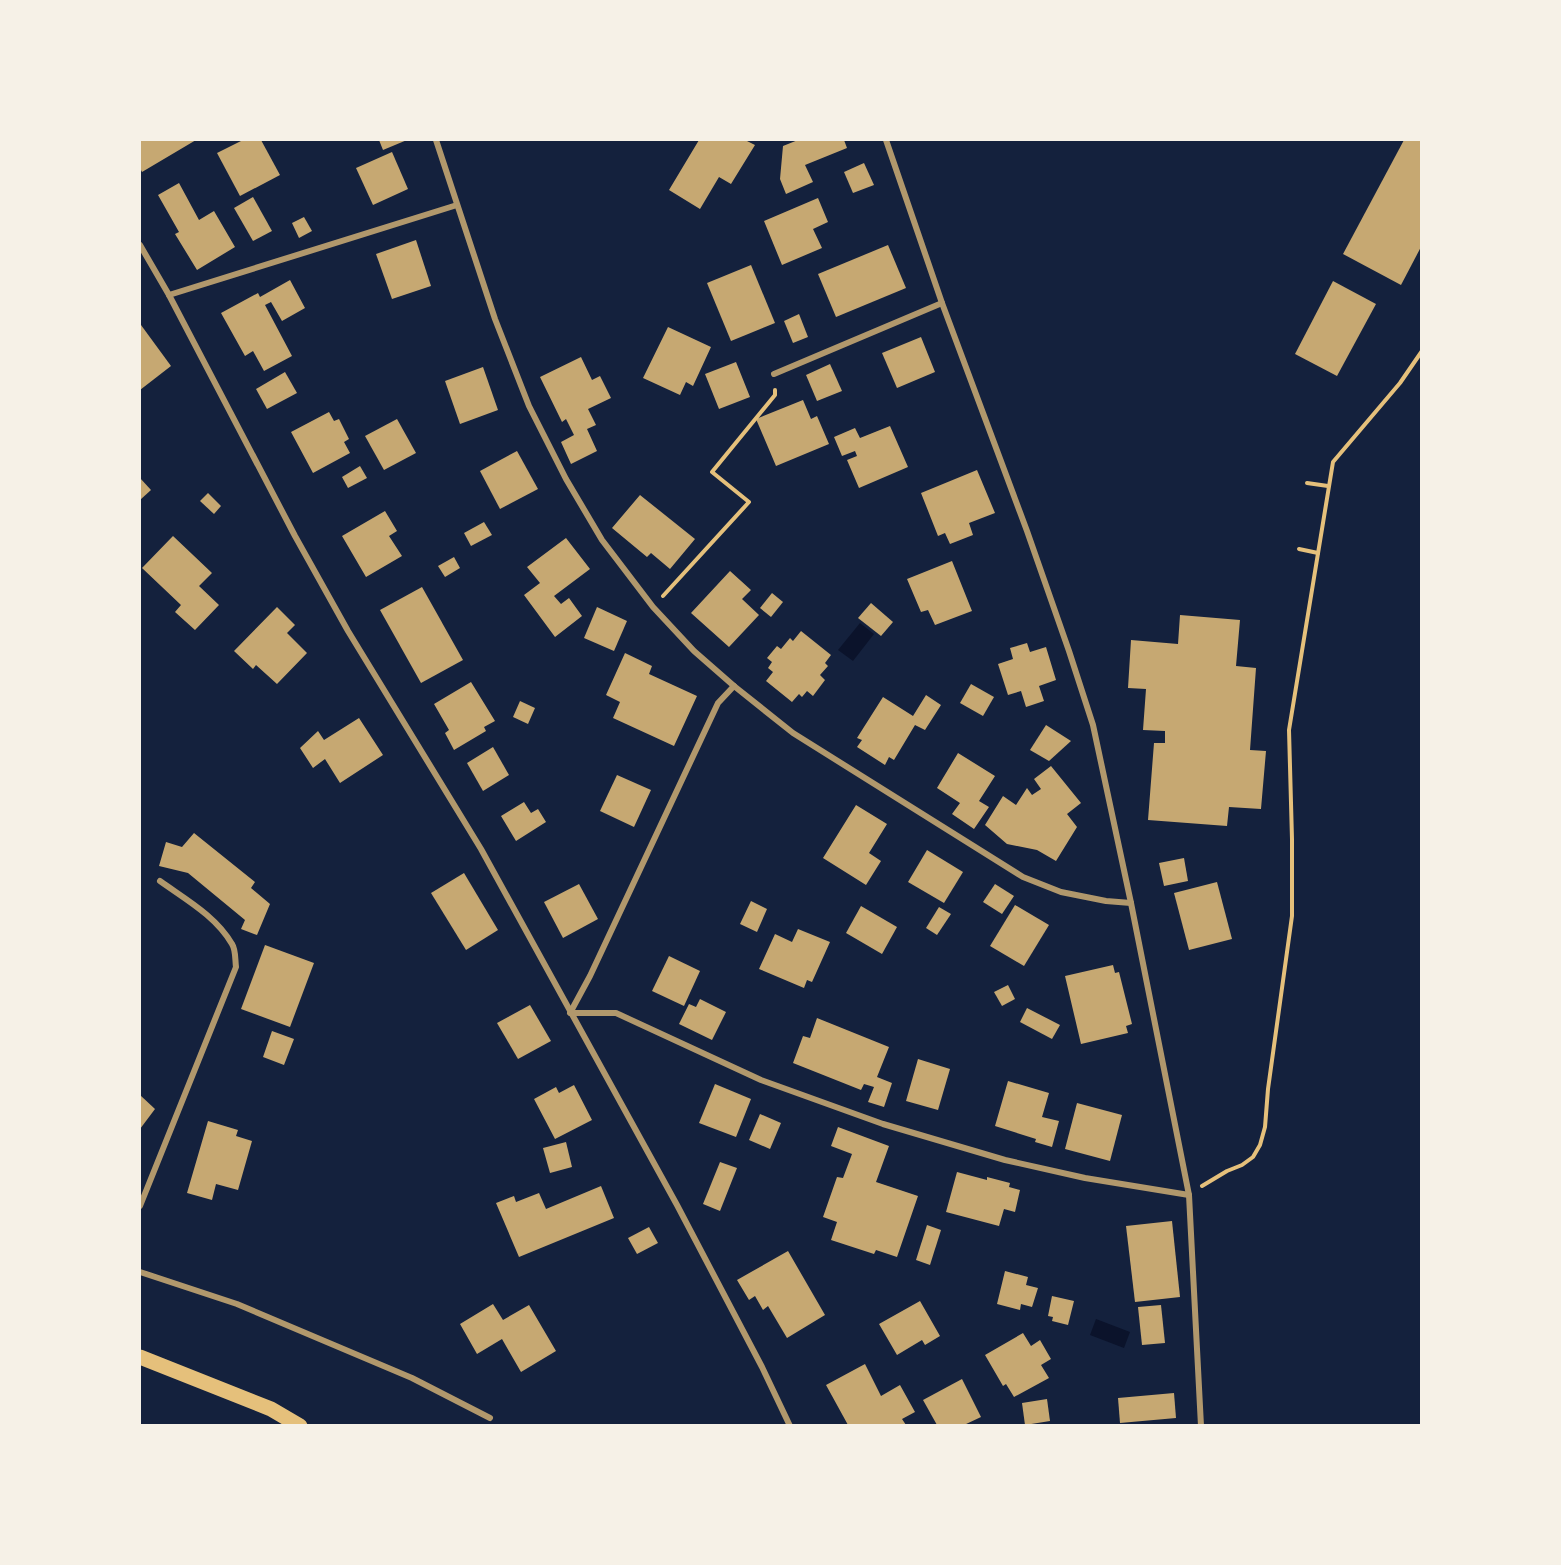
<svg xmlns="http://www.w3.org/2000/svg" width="1561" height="1565" font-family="'Work Sans',sans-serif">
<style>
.water{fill:#0b132b}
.building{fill:#c6a872}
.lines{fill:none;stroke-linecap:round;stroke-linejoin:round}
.path{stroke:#e5c07b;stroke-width:4}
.minor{stroke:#b1986c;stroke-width:6}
.primary{stroke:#e5c07b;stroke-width:15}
</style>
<rect width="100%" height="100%" fill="#14213d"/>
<g class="water">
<path d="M860,623L874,634L853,661L838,650Z"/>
<path d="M1096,1319L1130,1332L1124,1348L1090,1335Z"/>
</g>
<g class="building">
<path d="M140,140H196L142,172L140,168Z"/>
<path d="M243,140H261L280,175L240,196L217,153Z"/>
<path d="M379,140H407L383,150Z"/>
<path d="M699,140H745L755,145L731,184L719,177L700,209L669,190Z"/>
<path d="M798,140H844L847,148L805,165L813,182L786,194L780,179L783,146Z"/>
<path d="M1404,140H1422V245L1401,285L1343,254Z"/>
<path d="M392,152L408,189L373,205L356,168Z"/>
<path d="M864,163L874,185L853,193L844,172Z"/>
<path d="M179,183L199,220L214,211L235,247L197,270L175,234L179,232L158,195Z"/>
<path d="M253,197L272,231L253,241L234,208Z"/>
<path d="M818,198L828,222L813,229L822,248L782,265L764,221Z"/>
<path d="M304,217L312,231L299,238L292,223Z"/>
<path d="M416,240L431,286L392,299L376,254Z"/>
<path d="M888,245L906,288L836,317L818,274Z"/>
<path d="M751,265L775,323L731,341L707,283Z"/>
<path d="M290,280L305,308L282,321L271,302L265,305L292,356L264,371L253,351L245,356L221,313L258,293L260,297Z"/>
<path d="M1333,281L1376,304L1337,376L1295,354Z"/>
<path d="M799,314L808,337L793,343L784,321Z"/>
<path d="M141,325L171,366L140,390V326Z"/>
<path d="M668,327L711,347L693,386L686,382L680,395L643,378Z"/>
<path d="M921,337L935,372L897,388L882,353Z"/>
<path d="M581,357L592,380L600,376L611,398L588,409L596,425L587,429L597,451L571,464L561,442L574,435L566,419L562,422L540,377Z"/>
<path d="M736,362L750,397L719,409L705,374Z"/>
<path d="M830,364L842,391L817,401L806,375Z"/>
<path d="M483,367L498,410L460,424L445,381Z"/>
<path d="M285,372L297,393L267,409L256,389Z"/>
<path d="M803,400L811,419L817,416L829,444L776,466L756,419Z"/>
<path d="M329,412L334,421L339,419L349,439L344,442L350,453L313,473L291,432Z"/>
<path d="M397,419L416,453L384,470L365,436Z"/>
<path d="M890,426L908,467L859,488L847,460L857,456L855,451L842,456L834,437L855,428L860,438Z"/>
<path d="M517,451L538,489L500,509L480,471Z"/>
<path d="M360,466L367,478L348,488L342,477Z"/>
<path d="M977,470L995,513L969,523L973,535L950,544L945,533L938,536L921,493Z"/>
<path d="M140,478L151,490L140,500Z"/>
<path d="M208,493L221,506L214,514L200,501Z"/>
<path d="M640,495L695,539L670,569L651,553L647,557L612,528Z"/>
<path d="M385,511L397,531L389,536L402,556L366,577L342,536Z"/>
<path d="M484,522L492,535L471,546L464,533Z"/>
<path d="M173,536L212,573L199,586L219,605L195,630L175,612L181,605L142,568Z"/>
<path d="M566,538L590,569L554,596L561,604L569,598L582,616L555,637L524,595L540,583L527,567Z"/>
<path d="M454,557L460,568L445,577L438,566Z"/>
<path d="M952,561L972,611L935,625L928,610L921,612L907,579Z"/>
<path d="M730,571L751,590L742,599L759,615L729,647L691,613Z"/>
<path d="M422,587L463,660L421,683L380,610Z"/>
<path d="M772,593L783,602L771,617L760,608Z"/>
<path d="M871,603L893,622L881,636L858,618Z"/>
<path d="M277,607L295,625L287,633L307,653L277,684L256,665L253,669L234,651Z"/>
<path d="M597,607L627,621L614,651L584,638Z"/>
<path d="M1180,615L1240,620L1236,666L1256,668L1250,750L1266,751L1261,809L1229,807L1227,826L1148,820L1154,743H1165V731L1143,730L1146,689L1128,688L1131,640L1178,644Z"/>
<path d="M801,631L831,655L825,663L828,666L820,675L825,680L813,696L807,691L802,697L799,694L792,702L766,681L773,672L768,668L772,662L767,658L777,646L781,649L790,638L793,641Z"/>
<path d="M1027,643L1030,652L1046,647L1056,680L1039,686L1044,701L1026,707L1021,691L1008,695L998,664L1013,659L1010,648Z"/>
<path d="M625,653L652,666L649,674L697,696L674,746L613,718L620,702L606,695Z"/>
<path d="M471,682L495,721L484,727L486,731L454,750L445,733L449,730L434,704Z"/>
<path d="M971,684L994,697L983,716L960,703Z"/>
<path d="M926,695L941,705L925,730L915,725L894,760L889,757L885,765L857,747L862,740L857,738L883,697L913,716Z"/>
<path d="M520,701L535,708L528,724L513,717Z"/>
<path d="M359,718L383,755L340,783L325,759L313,768L300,748L318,731L324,740Z"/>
<path d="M1046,725L1071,741L1049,761L1030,750Z"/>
<path d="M493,747L509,775L483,791L467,763Z"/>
<path d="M958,753L995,776L979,801L989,807L974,829L952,814L960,803L937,788Z"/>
<path d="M1051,766L1081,803L1067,814L1077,827L1056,861L1037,850L1007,844L985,825L1003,796L1016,805L1027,788L1032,795L1041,789L1034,779Z"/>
<path d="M617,775L651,790L634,827L600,811Z"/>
<path d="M524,802L531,813L538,809L546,822L516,841L501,816Z"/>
<path d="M856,805L887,824L869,853L881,861L866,885L823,858Z"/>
<path d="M194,833L255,882L251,888L270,904L257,935L241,929L245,920L188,873L159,866L166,842L182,847Z"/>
<path d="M927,850L963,872L944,903L908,882Z"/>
<path d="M1184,858L1188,881L1164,886L1159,863Z"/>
<path d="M464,873L498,930L466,950L431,893Z"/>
<path d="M1217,882L1232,939L1189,950L1174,893Z"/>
<path d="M579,884L598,919L563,938L544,902Z"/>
<path d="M995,884L1014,896L1002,914L983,902Z"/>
<path d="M751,901L767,909L757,932L740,924Z"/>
<path d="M1015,905L1049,925L1024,966L990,946Z"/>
<path d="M861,906L897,927L882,954L846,933Z"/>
<path d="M939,907L951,914L937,935L926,928Z"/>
<path d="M798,929L830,942L812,982L807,980L804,988L759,969L775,934L792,942Z"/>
<path d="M265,945L314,963L290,1027L241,1009Z"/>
<path d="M669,956L700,971L684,1006L652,991Z"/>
<path d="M1113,965L1115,973L1119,972L1132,1024L1126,1026L1128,1033L1081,1044L1065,976Z"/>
<path d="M1008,985L1015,999L1002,1006L994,992Z"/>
<path d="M700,999L726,1012L712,1040L679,1024L689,1004L696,1007Z"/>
<path d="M530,1005L551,1041L518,1059L497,1023Z"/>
<path d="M1027,1008L1060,1025L1052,1039L1020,1022Z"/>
<path d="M817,1018L889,1047L877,1077L892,1083L884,1107L868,1102L874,1087L864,1084L861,1090L793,1063L803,1036L810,1038Z"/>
<path d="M272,1031L294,1039L284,1065L263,1057Z"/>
<path d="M918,1059L950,1069L938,1110L906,1101Z"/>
<path d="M1008,1081L1049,1093L1042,1117L1059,1121L1052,1147L1035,1142L1036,1139L995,1126Z"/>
<path d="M715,1084L751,1099L736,1137L699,1123Z"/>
<path d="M574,1085L592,1120L555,1139L534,1099L556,1087L559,1093Z"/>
<path d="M140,1095L155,1109L140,1129Z"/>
<path d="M1077,1103L1122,1115L1110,1161L1065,1149Z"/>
<path d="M760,1114L781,1123L770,1149L749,1140Z"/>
<path d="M208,1121L238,1130L236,1136L252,1141L238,1190L216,1184L212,1200L187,1193Z"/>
<path d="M838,1127L889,1146L876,1182L918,1196L897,1257L876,1250L874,1254L831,1240L837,1222L823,1217L837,1177L843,1178L852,1154L831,1146Z"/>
<path d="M566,1142L572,1167L550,1173L543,1148Z"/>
<path d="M720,1162L737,1168L720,1211L703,1204Z"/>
<path d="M957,1172L987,1180V1177L1010,1183L1009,1187L1020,1190L1015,1212L1004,1209L999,1226L946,1212Z"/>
<path d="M601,1186L614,1218L519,1257L496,1203L514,1196L516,1202L539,1193L546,1209Z"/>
<path d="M1172,1221L1180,1297L1135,1302L1126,1226Z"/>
<path d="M927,1225L941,1230L930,1265L916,1260Z"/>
<path d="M649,1227L658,1243L637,1254L628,1238Z"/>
<path d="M788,1251L825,1315L787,1338L768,1306L763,1310L755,1296L749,1300L737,1280Z"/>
<path d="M1005,1271L1028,1277L1026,1285L1038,1288L1032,1307L1021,1304L1020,1310L997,1304Z"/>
<path d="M1052,1296L1074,1301L1068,1325L1052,1321L1053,1317L1048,1316Z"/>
<path d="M920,1301L940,1336L925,1345L922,1340L897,1355L879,1324Z"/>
<path d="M493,1304L503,1320L529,1305L556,1351L521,1372L502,1339L477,1354L460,1324Z"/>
<path d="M1161,1305L1165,1343L1142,1345L1138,1307Z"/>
<path d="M1023,1333L1031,1346L1040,1340L1051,1359L1041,1365L1049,1378L1014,1397L1006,1384L1003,1386L985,1355Z"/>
<path d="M865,1364L881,1396L900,1385L915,1412L902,1419L906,1425H848L826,1385Z"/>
<path d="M962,1379L981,1417L964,1425H937L923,1400Z"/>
<path d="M1174,1393L1176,1418L1120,1423L1118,1398Z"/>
<path d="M1047,1399L1050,1421L1025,1425L1022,1403Z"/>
</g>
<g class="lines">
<g class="path">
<path d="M1307,483L1328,486"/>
<path d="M1299,549L1318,553"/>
<path d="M663,596L749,502L712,472L775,395V390"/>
<path d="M1202,1186L1227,1171L1242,1165L1253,1157L1260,1145L1265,1127L1268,1089L1292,916V839L1289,730L1333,462L1400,383L1422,351"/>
</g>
<g class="minor">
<path d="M436,140L495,319L529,406L566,479L602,540L653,607L694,651L734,686L793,733L1023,877L1061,892L1106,901L1131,903"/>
<path d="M886,140L942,303L1027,531L1069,651L1093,725L1131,903L1189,1195L1201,1426"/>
<path d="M140,245L169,295L295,536L348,631L481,849L677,1205L762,1367L790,1426"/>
<path d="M169,295L457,205"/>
<path d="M774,374L942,303"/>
<path d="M734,686L718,703L590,976L570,1013H616L761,1080L883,1124L1005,1160L1085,1178L1189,1195"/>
<path d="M140,1206L236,967C235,960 236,950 232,944C216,916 185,899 160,881"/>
<path d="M140,1272L237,1304L412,1378L490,1418"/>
</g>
<path class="primary" d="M140,1357L271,1409L300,1426"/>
</g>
<rect width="1561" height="1565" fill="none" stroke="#f6f1e7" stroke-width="282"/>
</svg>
